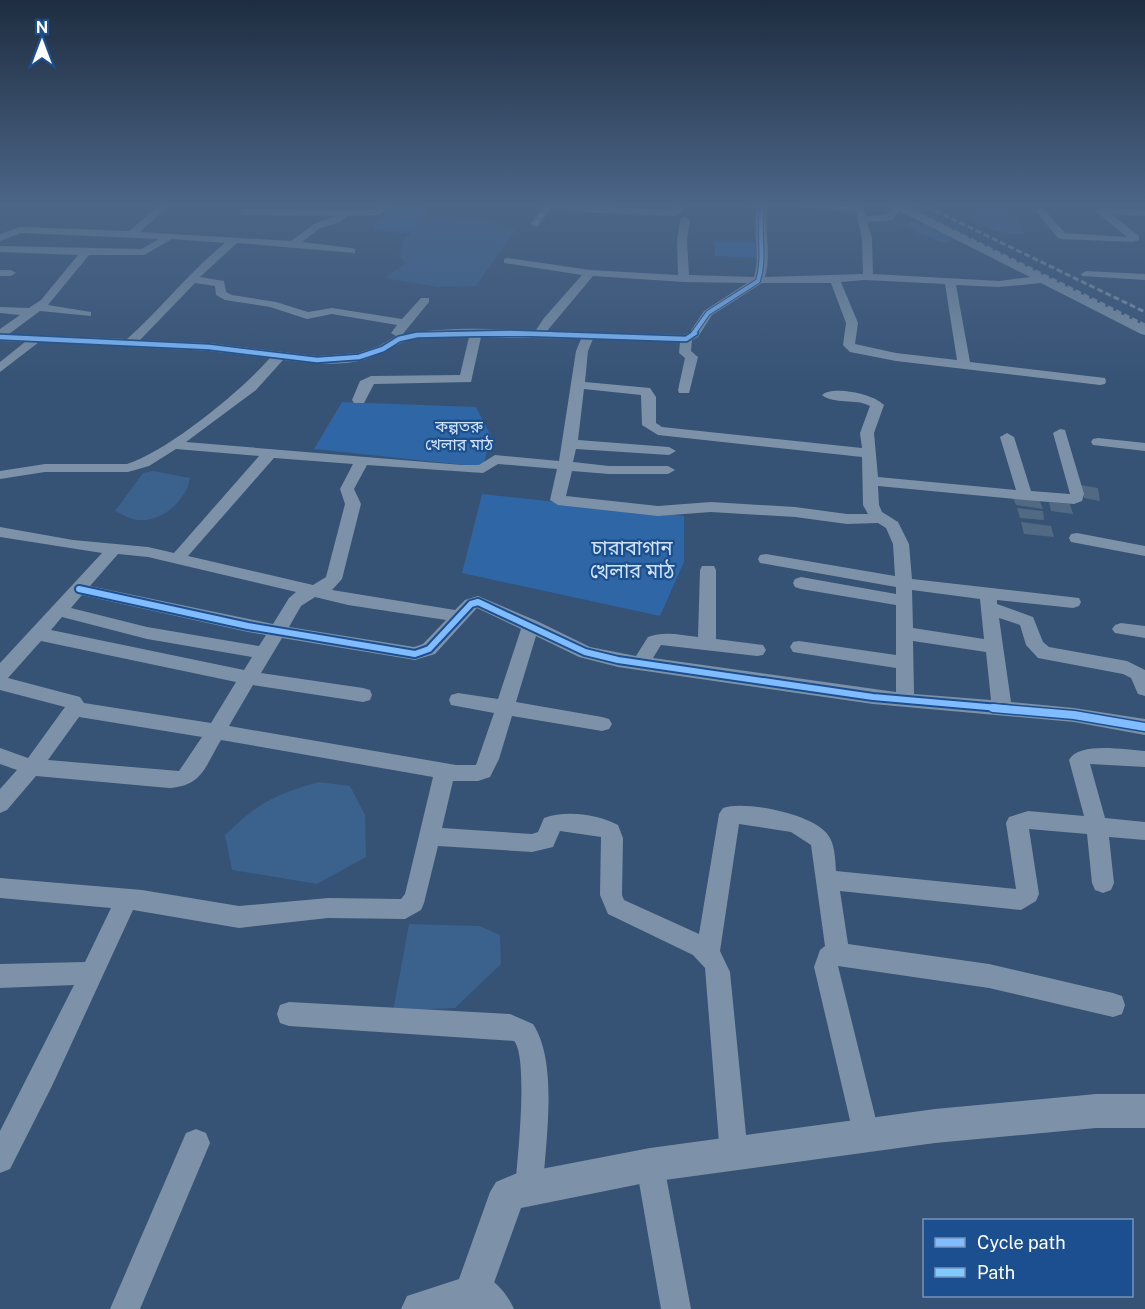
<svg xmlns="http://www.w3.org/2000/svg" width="1145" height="1309" font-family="'Public Sans','Noto Sans Bengali',sans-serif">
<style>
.green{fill:#2f66a5}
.water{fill:#3b618d}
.building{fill:#526984}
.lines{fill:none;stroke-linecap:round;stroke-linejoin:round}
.minor{fill:#7d92a8;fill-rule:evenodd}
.tertiary{fill:#7d92a8;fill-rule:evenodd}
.rail{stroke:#7e92a7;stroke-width:3;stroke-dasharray:6 3;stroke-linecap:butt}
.quiet{stroke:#80caff;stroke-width:3;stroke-dasharray:5 3;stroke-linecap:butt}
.cycleway-far3-casing{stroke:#1b4f8f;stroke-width:6}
.cycleway-far2-casing{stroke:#1b4f8f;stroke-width:8}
.cycleway-far1-casing{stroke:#1b4f8f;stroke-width:10}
.cycleway-casing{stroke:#1b4f8f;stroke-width:11}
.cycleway-far3{stroke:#80bcff;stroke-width:4}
.cycleway-far2{stroke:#80bcff;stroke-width:4.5}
.cycleway-far1{stroke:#80bcff;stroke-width:6}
.cycleway{stroke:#80bcff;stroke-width:8}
.labels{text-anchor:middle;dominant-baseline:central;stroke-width:4.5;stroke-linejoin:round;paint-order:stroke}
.far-park-label{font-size:16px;fill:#cfe3fa;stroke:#1b4f8f}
.park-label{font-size:20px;fill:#cfe3fa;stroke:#1b4f8f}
</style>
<rect width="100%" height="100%" fill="#365274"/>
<g class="green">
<path d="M389,203H429L422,222L408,233L374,230V226L386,212Z"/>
<path d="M715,241L755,242L760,258L715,256Z"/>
<path d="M342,402L476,407L491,436L483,467L314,449Z"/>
<path d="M482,494L684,516V562L660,616L462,573Z"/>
</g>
<g class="water">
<path d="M987,208L1007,210L1016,213L1023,234C1003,233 987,232 973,219L976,211Z"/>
<path d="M424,215L489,220L515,230L476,286L439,287L390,279L386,277L405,263L399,255L404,241Z"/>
<path d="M916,221L953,238L945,243L918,233L903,224Z"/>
<path d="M153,471L190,478C187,500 161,523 138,520C131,520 122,514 115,511L143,473Z"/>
<path d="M319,782L350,786L365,815L366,857L317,884L232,870L225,835C258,803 275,794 319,782Z"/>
<path d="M409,924L480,926L500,935L501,964L455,1008L393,1011Z"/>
</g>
<g class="building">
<path d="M1080,485L1098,488L1100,501L1084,498Z"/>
<path d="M1013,498L1039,499L1043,509L1016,505Z"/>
<path d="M1049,502L1070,504L1073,514L1051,511Z"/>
<path d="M1017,508L1043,511L1044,520L1020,518Z"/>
<path d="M1021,522L1051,526L1054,537L1024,534Z"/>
</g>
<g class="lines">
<g class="minor">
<path d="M162,203H172L140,232L291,241L314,224L336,216L243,215L238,212L243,209L374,210L380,203H390L380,215L347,216L340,222L320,228L302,242L351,248L355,249V253L237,243L200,277L224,281L226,292L232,295L276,302L308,312L332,308L402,319L421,298H429V302L402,335C442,326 494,329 536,330L544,318L582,275L504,263V259L508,258L590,270L678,275L677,241L680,220L685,217L690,220L687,241L689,275L754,277C761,254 752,230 757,207L740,206L735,203H768C763,227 772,253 765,277L863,274L862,238L856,212L798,206L793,203L858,206L864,209L866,216L886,215L892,207L887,203H899L1145,326V335L1141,334L1041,283L999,287L956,285L970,362L1105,378L1106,381L1105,384L1100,385L896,361L850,352L843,345L846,323L831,283H762L712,315L698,337L692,340L691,351L698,357L689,393H679L678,390L685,358L679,353L680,342L593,339L588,351L585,382L650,388L656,397V423L662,427L862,448L860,433L870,406C856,398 834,405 822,395C833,385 874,394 884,405L874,433L878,477L1016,490L1000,437L1007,433L1014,437L1031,491L1070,494L1053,433L1060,429L1065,430L1084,494L1082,501L1074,504L1025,500L878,486L879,505L882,512L898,522L909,544L912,579L1079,598L1081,602L1079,606L1073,608L997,600V604L1033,617L1043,642L1049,647L1127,661L1145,670V696L1138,694L1131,678L1123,674L1038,658L1026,645L1020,625L999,618L1011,702L1074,708L1145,719V735L1074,722L873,704L618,667L579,657L536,636L516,702L602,717L609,719L612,724L609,729L602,731L512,716L499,759L490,777L478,781H453L442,828L532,834L538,832L544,818C566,810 597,814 618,825L623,838L622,895L624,900L699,934L719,814L723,808C745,800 814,814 828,835C835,844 835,859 836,871L1016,889L1006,823L1009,817L1028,811L1084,816L1069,760C1079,741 1126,750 1145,751V767L1090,764L1105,818L1145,822V840L1109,837L1114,883L1111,890L1103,893L1095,890L1092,883L1087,834L1029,829L1039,894L1036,901L1021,910L840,891L848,944L989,964L1113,993L1122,996L1125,1005L1122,1014L1113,1017L989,988L838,966L880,1136L876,1146L866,1150L856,1146L814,967L820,950L825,946L811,845L791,832L739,824L720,951L730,972L748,1155L744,1165L734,1169L724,1165L720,1155L705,968L693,955L608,914L600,895L601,837L560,831L553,847L532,852L438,846L424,903L421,910L405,919L328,918L239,928L133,910L52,1086L10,1169L0,1173V1131L74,985L0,988V964L85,962L111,908L0,898V878L142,890L239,906L328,898L401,899L405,894L433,777L221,740C205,766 203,786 169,788L36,776L7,810L0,813V789L17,770L0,764V748L28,758L65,707L0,690V663L102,553L0,537V527L73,540L148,547L174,553L259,456L176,449L149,466L128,472H45L0,479V471L45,464H127C168,451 241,391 270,358L209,351L39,342L0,372V362L25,342L0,341V329L20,315L0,313V307L29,308L41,300L78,255L0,252V246L142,249L159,239L21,233L0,241V234L20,227L129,231ZM899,211L1030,277L999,281L873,274L872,238L867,222L892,220ZM172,239L225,243C189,272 162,308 127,339L9,334L40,311L91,316V312L48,305L89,255H144ZM593,276L684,282L747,283L704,311L690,332L684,335L547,331ZM865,280L945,284L957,360L896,353L855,344L858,323L841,282ZM195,283L215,286L216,295L225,300L270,307L307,319L332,314L397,325L391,333L396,336L379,346L358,353L317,356L209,343L140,340ZM469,337L460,375L371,376L360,381L352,400L354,403H364L374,384L471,382L481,337L581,339L576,351L559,461L495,455L479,465H462L186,442L256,390L283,360C309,363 340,367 366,359C382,354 397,343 413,339C431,336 451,338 469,337ZM584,389L641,395L642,425L658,435L862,457L863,505L868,514H847L795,507L711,502L658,506L566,496L572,471L609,474H668L675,470L668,466H609L573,462L576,449L669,455L676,451L669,447L578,440ZM274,458L353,464L340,489L345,504L326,577L313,585L188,556ZM498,464L557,469L550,500L558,505L658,516L711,512L795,517L847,524L878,523L886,528L893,544L895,576L766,554L760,555L758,559L760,563L766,564L896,587V594L801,577L795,579L793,583L795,587L801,589L896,605V655L799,641L793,642L790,647L793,652L799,653L896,668V692L653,658L661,645L757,656L763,655L766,650L763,645L716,639V570L714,566H702L700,570L698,637C681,635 664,631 648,637L636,656L590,647L537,621L478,596L465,600L455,610L332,590L342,579L361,504L354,489L367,465L483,473ZM118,554L148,557L296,592L289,598L273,624L90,586ZM912,590L980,599L984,639L913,628ZM82,595L248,632L266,635L259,646L147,627L71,608ZM315,597L348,605L446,620L423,644L414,647L289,627L301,606ZM477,608L521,629L498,699L458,693L451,695L449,700L451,705L494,713L476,765H456L229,726L253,685L363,702L370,700L372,695L370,690L363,688L261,673L282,638L415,660L435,654ZM62,617L147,639L252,657L244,670L51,630ZM41,641L236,682L211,723L84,703L80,697L8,678ZM913,641L986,652L991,700L914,694ZM79,717L202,737L179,771L48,760Z"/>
<path d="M529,203L673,210L672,203H682L683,212L674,216L578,212L552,208L538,226L535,227L530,224L543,207Z"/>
<path d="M1037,208H1043L1065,233L1127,237L1098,213L1096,211L1101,208L1145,210V216L1111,214L1139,236V240L1133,242L1062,239L1058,238L1037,212Z"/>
<path d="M0,270H11L16,273L11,276H0Z"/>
<path d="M1086,271L1145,274V280L1082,276L1081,274Z"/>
<path d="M1098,438L1145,443V451L1093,445L1091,442L1093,439Z"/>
<path d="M1077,533L1145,546V556L1071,542L1069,538L1071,534Z"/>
<path d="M1121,623L1145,626V638L1115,633L1112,629L1115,625Z"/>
<path d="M289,1002L510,1014L533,1024C559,1064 545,1143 543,1189L539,1199L529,1203L519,1199L515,1189C517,1163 529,1058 514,1041L289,1026L280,1023L277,1014L280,1005Z"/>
<path d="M196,1129L206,1133L210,1143L140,1309H110L186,1133Z"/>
<path d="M650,1151L660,1155L664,1165L691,1309H661L636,1165L640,1155Z"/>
<path d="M477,1271C493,1278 507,1293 514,1309H478L466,1297L462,1286L466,1275Z"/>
</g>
<path class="tertiary" d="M1096,1094H1145V1128H1096L935,1143L650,1182L521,1208L486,1305L480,1309H401L407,1296L459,1279L490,1192L496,1182L515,1174L650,1148L935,1109Z"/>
<g class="rail">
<path d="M898,203L1145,325"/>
<path d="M919,203L1145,312"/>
</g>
<g class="quiet">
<path d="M798,203L858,209L861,211V219"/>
<path d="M876,203L896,205"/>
<path d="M535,224L549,206"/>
</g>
<defs>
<g id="cycleway-far3">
<path d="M446,334H551"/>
<path d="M693,334L708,313L758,281C766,255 757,229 763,203"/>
</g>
<path id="cycleway-far2" d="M0,337L209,347L317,360L359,357L383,349L399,339L417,335L510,333L686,339L695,333"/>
<path id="cycleway-far1" d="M79,589L248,626L415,654L429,649L471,604L478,602L585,652L618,660L873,697L1010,709"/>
<path id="cycleway" d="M993,708L1074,715L1145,727"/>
</defs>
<use href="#cycleway-far3" class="cycleway-far3-casing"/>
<use href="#cycleway-far2" class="cycleway-far2-casing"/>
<use href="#cycleway-far1" class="cycleway-far1-casing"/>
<use href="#cycleway" class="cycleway-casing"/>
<use href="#cycleway-far3" class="cycleway-far3"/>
<use href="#cycleway-far2" class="cycleway-far2"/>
<use href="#cycleway-far1" class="cycleway-far1"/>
<use href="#cycleway" class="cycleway"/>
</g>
<linearGradient id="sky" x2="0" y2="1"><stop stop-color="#1e2d40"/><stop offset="0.53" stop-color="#4c6688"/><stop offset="1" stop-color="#4c6688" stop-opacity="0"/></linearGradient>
<rect width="1145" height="386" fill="url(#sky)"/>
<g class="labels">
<g class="far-park-label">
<text x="459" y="426">কল্পতরু<tspan x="459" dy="18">খেলার মাঠ</tspan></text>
</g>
<g class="park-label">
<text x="632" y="548">চারাবাগান<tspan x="632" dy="23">খেলার মাঠ</tspan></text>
</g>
</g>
<rect x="923" y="1219" width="210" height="78" fill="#1b4f8f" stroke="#7695bc" stroke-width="1.5"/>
<rect x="935" y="1238" width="30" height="9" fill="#80bcff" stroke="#7695bc" stroke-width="1.5"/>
<text x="977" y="1249" font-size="18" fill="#ffffff">Cycle path</text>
<rect x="935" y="1268" width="30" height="9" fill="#80caff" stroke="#7695bc" stroke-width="1.5"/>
<text x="977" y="1279" font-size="18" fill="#ffffff">Path</text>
<g transform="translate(42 42)" stroke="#1b4f8f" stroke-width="4.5" paint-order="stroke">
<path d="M0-4.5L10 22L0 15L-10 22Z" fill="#ffffff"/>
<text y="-9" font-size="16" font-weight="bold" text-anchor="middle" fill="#ffffff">N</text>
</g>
</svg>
